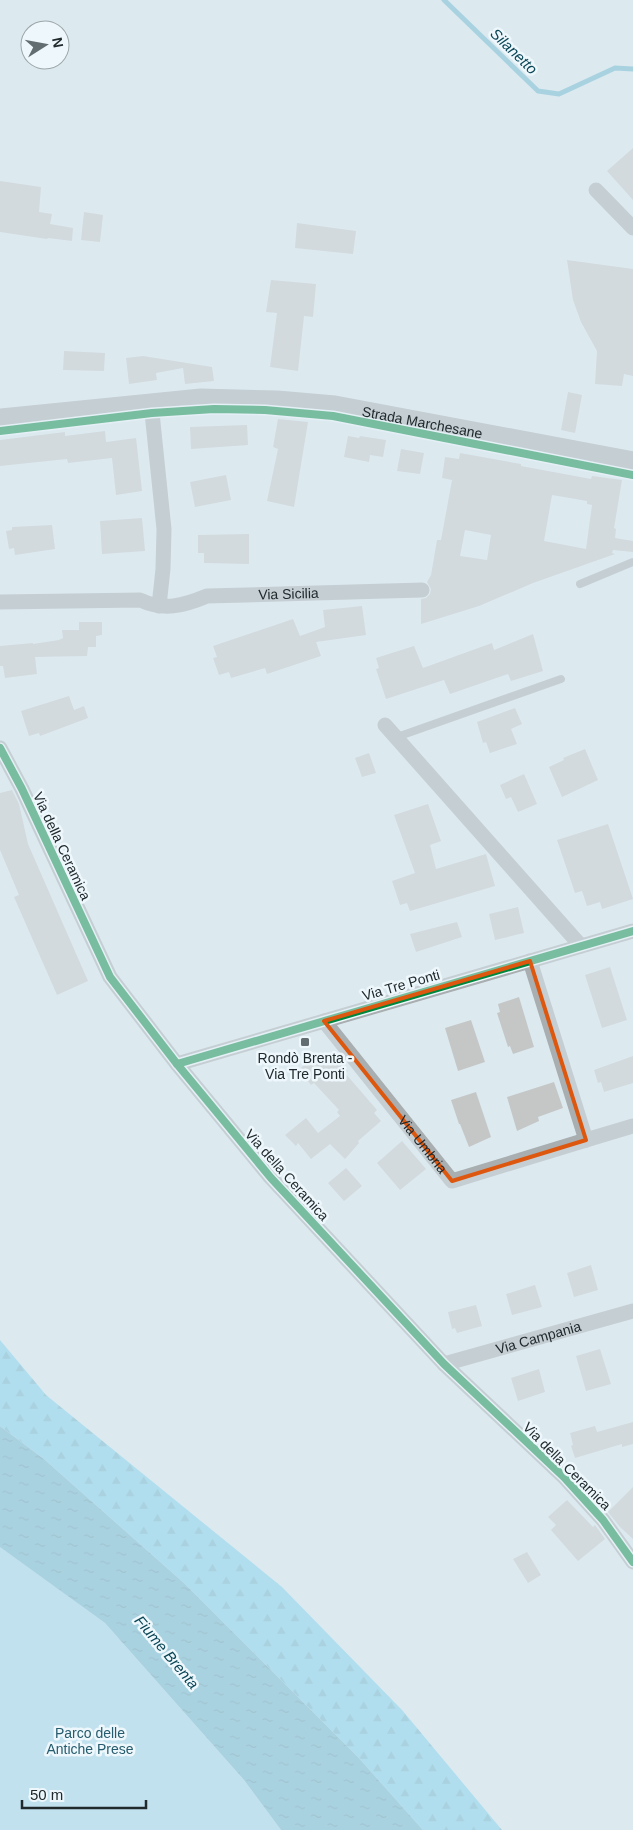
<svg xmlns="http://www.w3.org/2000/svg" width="633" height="1830" font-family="Arial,sans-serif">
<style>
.forest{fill:url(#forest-firs)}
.park{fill:#a2d8ec}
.water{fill:url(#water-ripples)}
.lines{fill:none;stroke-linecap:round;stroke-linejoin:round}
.stream{stroke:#6cb7ce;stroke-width:5}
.building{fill:#c5c7c7;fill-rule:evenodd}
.service{stroke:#a9aeb0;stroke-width:8}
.minor{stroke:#a9aeb0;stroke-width:15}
.secondary{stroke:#a6aeb0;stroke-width:21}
.cycleway-casing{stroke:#eef8fc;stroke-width:11}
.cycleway{stroke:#00873e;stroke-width:8}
.marked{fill:none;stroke:#de570e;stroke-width:4;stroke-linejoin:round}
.poi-dot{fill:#626d71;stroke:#eef8fc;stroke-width:2}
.labels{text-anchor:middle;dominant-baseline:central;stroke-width:5;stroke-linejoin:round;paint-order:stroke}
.street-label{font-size:14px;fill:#202a2d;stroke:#eef8fc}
.poi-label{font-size:14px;fill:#202a2d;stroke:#eef8fc}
.park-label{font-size:14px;fill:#265c6d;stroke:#eef8fc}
.water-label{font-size:15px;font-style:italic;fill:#0a4556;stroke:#eef8fc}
</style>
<defs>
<pattern id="forest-firs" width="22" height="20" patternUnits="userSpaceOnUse" patternTransform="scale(1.25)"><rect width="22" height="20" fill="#7cd1ea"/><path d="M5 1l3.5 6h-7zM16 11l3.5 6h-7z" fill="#6bb4c9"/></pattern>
<pattern id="water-ripples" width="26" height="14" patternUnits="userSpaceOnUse" patternTransform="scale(1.25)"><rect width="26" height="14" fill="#6cb7ce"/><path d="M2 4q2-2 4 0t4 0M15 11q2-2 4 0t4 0" fill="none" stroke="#5895a8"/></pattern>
</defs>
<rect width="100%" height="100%" fill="#dceaf0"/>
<path class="forest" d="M0,1340L46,1395L282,1587L402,1710L502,1830H423L358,1757L184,1583L44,1459L0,1426Z"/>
<path class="park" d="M0,1546L105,1623L244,1780L281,1830H0Z"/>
<path class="water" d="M0,1426L44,1459L184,1583L358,1757L423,1830H281L244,1780L105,1623L0,1547Z"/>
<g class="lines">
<path class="stream" d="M444,0L538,91L559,94L615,68L633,69"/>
</g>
<g class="building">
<path d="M633,148V200L607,171Z"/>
<path d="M0,181L41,187L39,212L52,214L50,224L73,228L72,241L48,238L47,239L0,232Z"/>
<path d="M84,212L103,215L100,242L81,240Z"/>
<path d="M297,223L356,231L353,254L295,248Z"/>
<path d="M567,260L633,269V376L624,374L622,386L595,384L597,351L581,322L573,300Z"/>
<path d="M271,280L316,284L313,317L304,316L298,371L270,367L277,313L266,312Z"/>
<path d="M64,351L105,353L104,371L63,370Z"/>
<path d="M143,356L212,367L214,381L185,384L183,368L156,373L157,380L129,384L126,358Z"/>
<path d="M568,392L582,395L575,433L561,430Z"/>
<path d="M278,419L308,422L294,507L267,501L278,449L273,447Z"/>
<path d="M247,425L248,445L191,449L190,427Z"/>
<path d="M105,431L106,442L136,438L142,491L116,495L112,458L68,463L67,459L0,466V440L65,432V436Z"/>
<path d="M348,436L359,438L360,436L386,440L383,457L370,455L369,462L344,457Z"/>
<path d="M401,449L424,453L420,474L397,471Z"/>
<path d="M460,453L521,464V466L591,479L592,476L622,480L614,528L616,529L615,538L633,541V552L613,550L612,553L615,554L533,583L479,606L421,624V599L426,598L430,594L431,589L427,582L431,575L437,540H441L452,480L442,478L445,457L459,459ZM552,495L587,501V504L592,505L586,549L544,541ZM465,530L491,535L487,560L460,556Z"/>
<path d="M226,475L231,500L195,507L190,482Z"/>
<path d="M142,518L145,551L102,554L100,521Z"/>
<path d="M52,525L55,549L15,555L14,548L9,549L6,531L12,530V527Z"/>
<path d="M249,534V564L204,563V553H198V535Z"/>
<path d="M362,606L366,635L316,642L321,656L267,674L265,668L231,678L229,672L219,675L213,658L217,657L213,646L293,619L300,636L325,627L323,610Z"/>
<path d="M79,622H102V635L96,636V647H88L87,656L35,657L37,674L5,678L3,666H0V646L33,643V644L59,640L63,638L62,630H79Z"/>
<path d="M533,634L543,671L511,681L508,674L450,694L444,680L386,699L376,669L379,668L376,658L414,646L423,668L492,643L494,650Z"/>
<path d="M69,696L74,710L84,706L88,718L40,736L39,733L29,736L21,711Z"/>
<path d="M515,708L522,724L511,729L517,744L490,753L486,742L483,743L477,722Z"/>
<path d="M585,749L598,780L562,797L549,767L564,760L563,758Z"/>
<path d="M369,753L376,773L362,777L355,758Z"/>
<path d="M524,774L537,804L518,812L511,797L506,799L500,785Z"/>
<path d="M12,790L19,804L28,844L88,981L57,995L14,897L19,895L0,850V793Z"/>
<path d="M428,804L441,841L430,845L436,869L486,854L495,886L410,911L407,903L400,905L392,881L415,873L394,815Z"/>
<path d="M608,824L633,899L602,909L600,902L587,906L582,891L575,893L557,840Z"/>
<path d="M518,907L524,933L495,940L489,914Z"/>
<path d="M457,922L462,937L416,952L410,934Z"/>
<path d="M610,967L627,1020L602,1028L585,975Z"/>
<path d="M519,997L534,1047L513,1054L510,1046L508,1047L497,1013L500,1012L498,1004Z"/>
<path d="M471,1020L485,1062L458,1071L445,1028Z"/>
<path d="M327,1056L330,1060L335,1056L348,1071L345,1073L377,1110L374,1113L381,1121L358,1141L359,1143L345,1159L330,1144L311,1159L298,1143L296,1146L285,1135L306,1118L318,1133L340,1116L337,1112L339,1110L314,1083L311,1085L299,1070L305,1064Z"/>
<path d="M633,1056V1083L604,1092L601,1082L598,1083L594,1070Z"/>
<path d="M554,1082L563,1108L538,1117L539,1121L517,1131L507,1097Z"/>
<path d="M476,1092L491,1137L469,1147L460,1124H459L451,1100Z"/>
<path d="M402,1141L426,1169L400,1190L377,1163Z"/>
<path d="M346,1168L362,1186L344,1201L328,1183Z"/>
<path d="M591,1265L598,1290L574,1297L567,1273Z"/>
<path d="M535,1285L542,1307L512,1315L506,1294Z"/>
<path d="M476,1305L482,1326L457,1333L455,1328L452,1329L448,1312Z"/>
<path d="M600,1349L611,1384L586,1391L576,1356Z"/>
<path d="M539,1369L545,1392L518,1401L511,1378Z"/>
<path d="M633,1422V1444L622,1447V1444L575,1458L571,1446L573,1445L570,1433L595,1426L597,1432Z"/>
<path d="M633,1487V1539L620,1527L608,1512Z"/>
<path d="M567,1500L593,1527L595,1525L605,1539L578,1561L551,1530L556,1525L548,1517Z"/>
<path d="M527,1552L541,1575L528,1583L513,1559Z"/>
</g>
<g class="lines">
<g class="service">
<path d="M580,584L633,562"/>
<path d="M397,737L561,679"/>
</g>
<g class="minor">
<path d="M596,190L633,228"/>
<path d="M151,403L164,529L163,569L159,606"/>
<path id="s1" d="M0,602L140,600C164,611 183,606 207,596L422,590"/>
<path d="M385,725L581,946"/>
<path d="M0,748L22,789L110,977L177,1064L271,1178L444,1364L564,1477L603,1520L633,1562"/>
<path d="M530,961L586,1140L633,1126"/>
<path id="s2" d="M324,1021L452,1181L586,1140"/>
<path d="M177,1064L633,931"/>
<path id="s3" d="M444,1364L633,1311"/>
</g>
<path class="secondary" id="s4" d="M0,419L201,399L277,401L335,406L633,462"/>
<defs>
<g id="cycleway">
<path d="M0,431L152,413L214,409L265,410L333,416L633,475"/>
<path d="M0,748L22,789L110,977L177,1064L271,1178L444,1364L564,1477L603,1520L633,1562"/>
<path d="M177,1064L633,931"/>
</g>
</defs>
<use href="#cycleway" class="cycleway-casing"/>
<use href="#cycleway" class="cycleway"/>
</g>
<path d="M0 0H633V1830H0ZM530,961L586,1140L452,1181L324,1021Z" fill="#dceaf0" fill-opacity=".55" fill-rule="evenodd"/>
<path class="marked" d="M530,961L586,1140L452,1181L324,1021Z"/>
<rect class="poi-dot" x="300" y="1037" width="10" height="10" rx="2.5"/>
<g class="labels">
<g class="street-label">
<text stroke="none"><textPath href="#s4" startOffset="425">Strada Marchesane</textPath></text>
<text stroke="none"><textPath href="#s1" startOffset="291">Via Sicilia</textPath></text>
<text transform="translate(62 846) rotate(65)">Via della Ceramica</text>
<text transform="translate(401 985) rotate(-16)">Via Tre Ponti</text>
<text stroke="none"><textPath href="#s2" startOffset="158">Via Umbria</textPath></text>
<text transform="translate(287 1175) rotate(48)">Via della Ceramica</text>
<text stroke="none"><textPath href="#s3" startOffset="98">Via Campania</textPath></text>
<text transform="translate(567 1466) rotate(45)">Via della Ceramica</text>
</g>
<g class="poi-label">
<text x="305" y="1058">Rondò Brenta -<tspan x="305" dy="16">Via Tre Ponti</tspan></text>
</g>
<g class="park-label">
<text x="90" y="1733">Parco delle<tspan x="90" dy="16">Antiche Prese</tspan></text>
</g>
<g class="water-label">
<text transform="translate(514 51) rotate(44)">Silanetto</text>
<text transform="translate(167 1652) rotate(50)">Fiume Brenta</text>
</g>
</g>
<g transform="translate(45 45) rotate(79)"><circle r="24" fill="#eef8fc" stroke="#9ca6a9"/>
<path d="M0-4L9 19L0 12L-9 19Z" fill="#626d71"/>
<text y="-8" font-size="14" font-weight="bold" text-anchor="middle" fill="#202a2d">N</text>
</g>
<path d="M22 1800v8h124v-8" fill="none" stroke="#202a2d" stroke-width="2.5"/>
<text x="30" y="1800" font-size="15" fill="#202a2d" stroke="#eef8fc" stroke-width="4" paint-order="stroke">50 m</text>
</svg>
